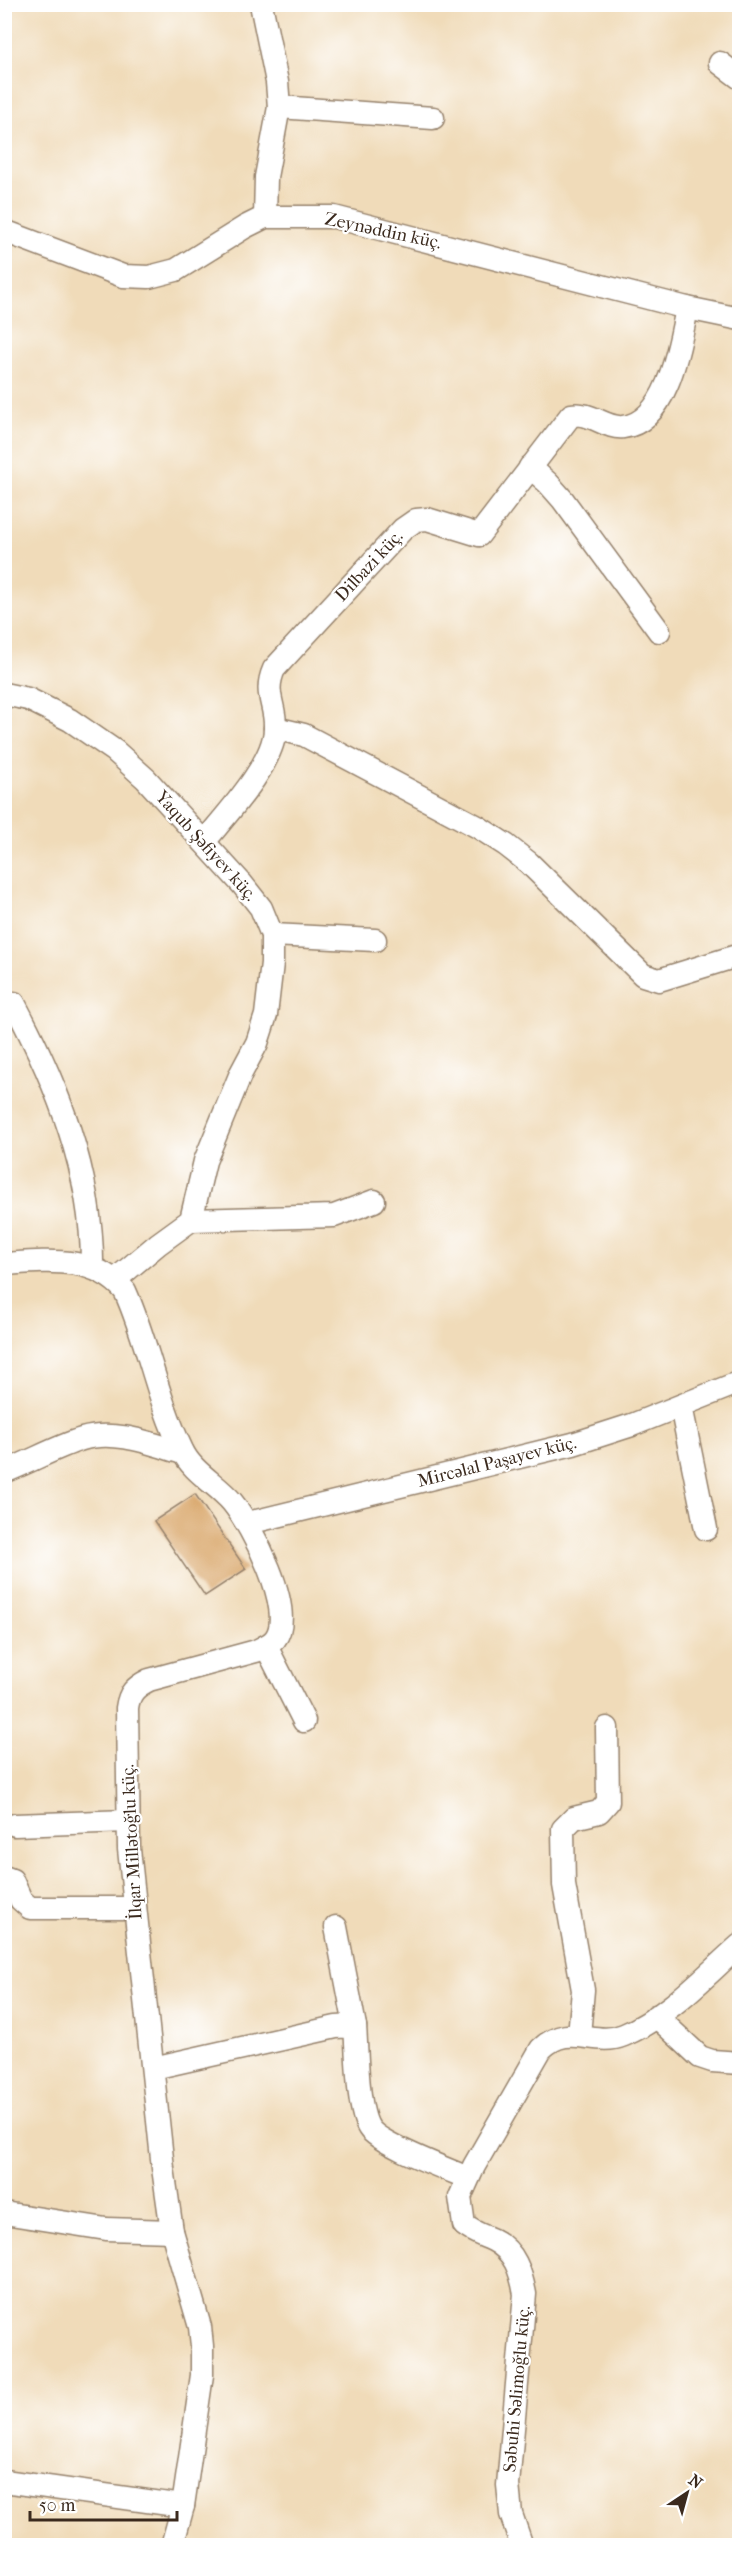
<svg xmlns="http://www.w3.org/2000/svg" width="744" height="2550" font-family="'IM FELL French Canon',serif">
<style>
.building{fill:#d8a466}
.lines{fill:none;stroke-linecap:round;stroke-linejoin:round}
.minor-casing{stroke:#96826c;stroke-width:25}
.minor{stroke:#fff;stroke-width:22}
.labels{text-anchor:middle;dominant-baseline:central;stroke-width:4.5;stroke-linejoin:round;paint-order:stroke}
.street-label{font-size:18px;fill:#3b2a1e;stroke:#fff}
</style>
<rect width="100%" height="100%" fill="#fff"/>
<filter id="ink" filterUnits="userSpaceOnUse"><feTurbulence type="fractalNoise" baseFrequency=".0167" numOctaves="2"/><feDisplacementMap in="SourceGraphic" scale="12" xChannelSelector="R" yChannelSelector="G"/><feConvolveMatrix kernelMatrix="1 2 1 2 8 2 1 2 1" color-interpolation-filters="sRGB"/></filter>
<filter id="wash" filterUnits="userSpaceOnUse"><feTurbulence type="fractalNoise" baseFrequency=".008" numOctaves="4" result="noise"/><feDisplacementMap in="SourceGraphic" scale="24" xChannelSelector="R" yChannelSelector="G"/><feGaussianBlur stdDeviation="1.35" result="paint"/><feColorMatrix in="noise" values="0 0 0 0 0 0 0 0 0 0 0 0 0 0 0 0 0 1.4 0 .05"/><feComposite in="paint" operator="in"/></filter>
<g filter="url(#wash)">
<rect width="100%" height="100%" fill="#f0dbb9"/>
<g id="blocks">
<path class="building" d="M195,1494L246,1569L205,1596L154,1521Z"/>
</g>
</g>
<g filter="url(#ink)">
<use href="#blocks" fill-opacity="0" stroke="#96826c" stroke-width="1.5"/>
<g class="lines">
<defs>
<g id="minor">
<path d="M261,4L277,82L279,107L266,177L265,217"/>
<path d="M720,63L740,78"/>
<path d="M279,107L433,118"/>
<path d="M4,231L123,276L149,277L176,270L245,227L265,217H334L687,308L740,319"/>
<path d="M530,467L548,483L563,500L659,631"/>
<path d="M4,694L28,699L70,720L115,751L146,779L242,884L261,908L272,935V963L266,1015L257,1043L241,1073L205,1161L191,1220L158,1244L115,1280"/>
<path d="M275,728L304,735L478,827L506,845L529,863L643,975L659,980L740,955"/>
<path d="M204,842C226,815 275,763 275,728C276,704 263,694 274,669L403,529L416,520L427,519L479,535L571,415C590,411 606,429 623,427C668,422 680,343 687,308"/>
<path d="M272,935L375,940"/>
<path d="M14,1003C57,1084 93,1173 92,1267"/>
<path d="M191,1220L334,1216L374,1201"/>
<path d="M4,1264C47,1261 94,1255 125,1291C148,1342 157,1399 182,1450C192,1472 217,1484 232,1502C251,1525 297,1611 275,1639C271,1644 262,1648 256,1651L149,1680C135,1687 129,1693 127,1708L129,1849L163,2168L172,2231L200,2327L202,2346V2375L183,2506L172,2546"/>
<path d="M681,1406L706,1529"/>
<path d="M4,1472C30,1462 56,1447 82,1439C115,1429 152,1444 183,1453"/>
<path d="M248,1523L573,1444L632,1425L740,1382"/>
<path d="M266,1646L304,1721"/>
<path d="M15,1825L128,1821"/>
<path d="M4,1877L12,1880L21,1900L30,1908H135"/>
<path d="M336,1927L355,2026"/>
<path d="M656,2016L700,2057L712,2061L740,2063"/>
<path d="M579,2035L583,1990L564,1885L563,1829L574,1818L599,1812L608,1802L607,1728"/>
<path d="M153,2068L336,2027L355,2026C357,2050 357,2109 369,2128C379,2144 447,2169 468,2178"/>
<path d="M4,2213L106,2229L172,2231"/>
<path d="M4,2481L183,2506"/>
<path d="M522,2546L511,2514L508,2485L525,2294C521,2272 515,2251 493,2240C482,2235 474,2233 464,2225L460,2197L474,2166L541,2049C570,2021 593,2048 624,2035C666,2018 706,1975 740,1945"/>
</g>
</defs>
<use href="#minor" class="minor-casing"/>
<use href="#minor" class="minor"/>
</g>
</g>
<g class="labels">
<g class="street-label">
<text transform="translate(383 231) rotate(12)">Zeynəddin küç.</text>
<text transform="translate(369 566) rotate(-47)">Dilbazi küç.</text>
<text transform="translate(206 846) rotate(48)">Yaqub Şəfiyev küç.</text>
<text transform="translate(497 1462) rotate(-14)">Mircəlal Paşayev küç.</text>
<text transform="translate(132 1842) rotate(-93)">İlqar Millətoğlu küç.</text>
<text transform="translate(517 2389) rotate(-85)">Səbuhi Səlimoğlu küç.</text>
</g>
</g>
<rect width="744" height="2550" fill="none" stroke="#fff" stroke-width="24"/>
<g transform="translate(687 2493) rotate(36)" stroke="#ffffff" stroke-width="4.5" paint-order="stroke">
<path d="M0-4.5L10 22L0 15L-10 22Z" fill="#3b2a1e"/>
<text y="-9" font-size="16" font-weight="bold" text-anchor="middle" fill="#3b2a1e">N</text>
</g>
<path d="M30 2511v9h147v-9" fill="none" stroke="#3b2a1e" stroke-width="3"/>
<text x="39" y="2511" font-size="18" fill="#3b2a1e" stroke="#ffffff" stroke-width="4.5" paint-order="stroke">50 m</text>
</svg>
